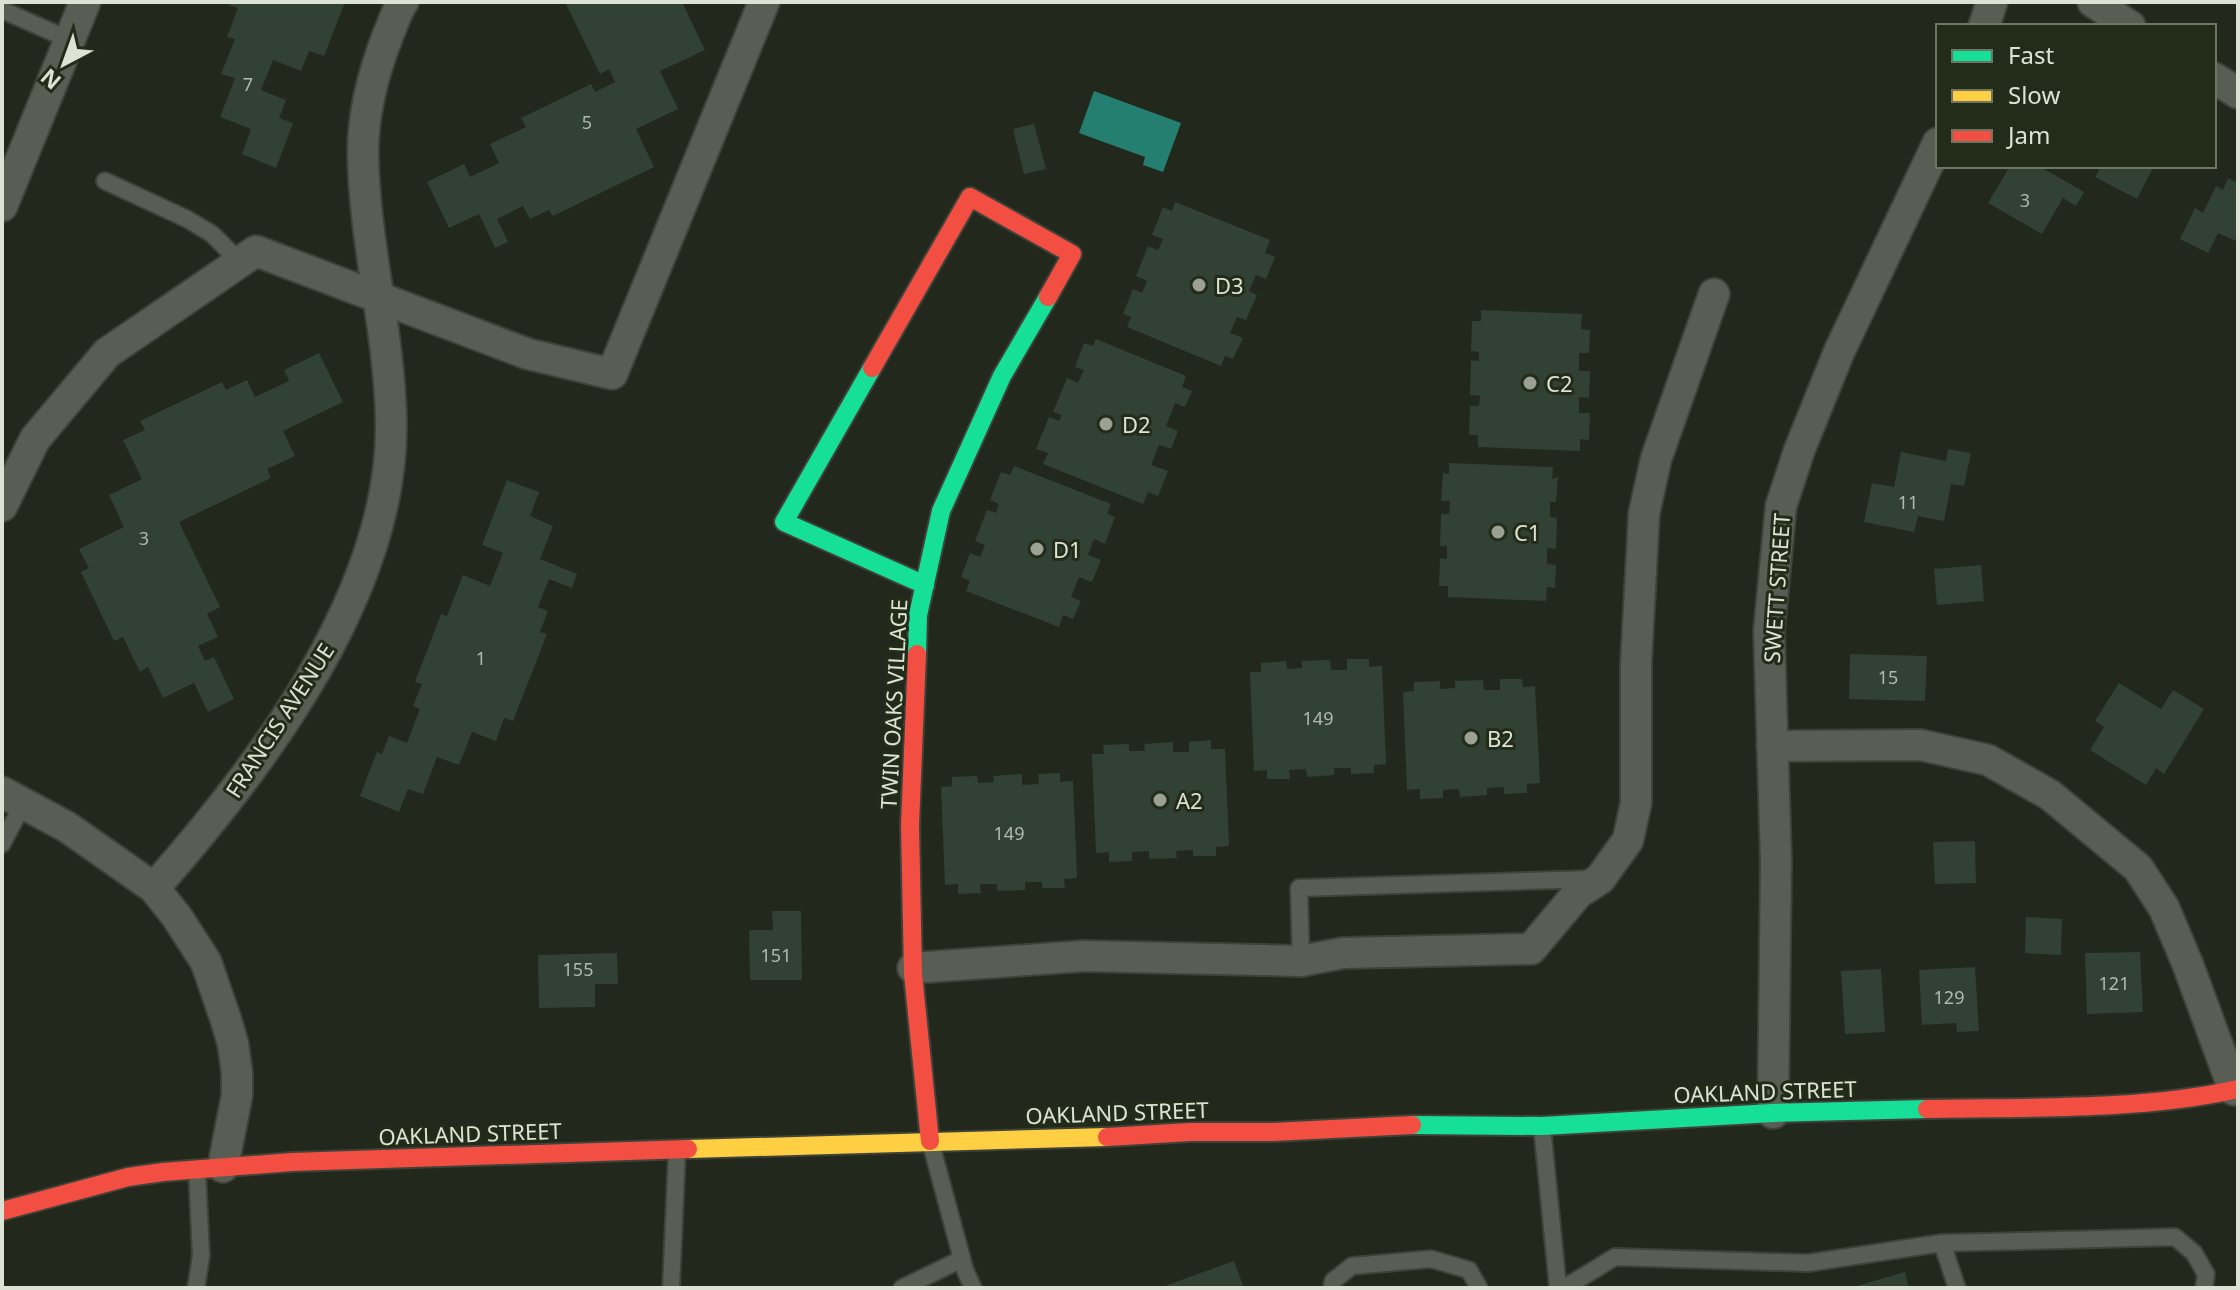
<svg xmlns="http://www.w3.org/2000/svg" width="2240" height="1290" font-family="'Noto Sans',sans-serif">
<style>
.water{fill:#247f70}
.building{fill:#314134}
.lines{fill:none;stroke-linecap:round;stroke-linejoin:round}
.lane-casing{stroke:#3e4239;stroke-width:20}
.street-casing{stroke:#3e4239;stroke-width:34}
.fast-casing{stroke:#3e4239;stroke-width:22}
.slow-casing{stroke:#3e4239;stroke-width:22}
.jam-casing{stroke:#3e4239;stroke-width:22}
.lane{stroke:#595e54;stroke-width:16}
.street{stroke:#595e54;stroke-width:30}
.fast{stroke:#16e098;stroke-width:18}
.slow{stroke:#ffcf43;stroke-width:18}
.jam{stroke:#f24e42;stroke-width:18}
.poi-dot{fill:#9ba294;stroke:#232c18;stroke-width:3}
.labels{text-anchor:middle;dominant-baseline:central;stroke-width:6;stroke-linejoin:round;paint-order:stroke}
.number-label{font-size:18px;fill:#b1baad}
.poi-label{font-size:22px;fill:#dce3d5;stroke:#232c18;text-anchor:start}
.street-label{font-size:22px;fill:#dce3d5;stroke:#232c18}
</style>
<rect width="100%" height="100%" fill="#22281c"/>
<path class="water" d="M1094,91L1181,123L1163,172L1143,165L1145,157L1079,133Z"/>
<g class="building">
<path d="M230,2H345L324,56L309,51L301,71L273,60L261,90L286,100L279,118L293,123L276,168L242,154L251,129L220,117L235,78L221,74L235,39L227,37L238,8L229,5Z"/>
<path d="M565,2H682L705,50L660,71L678,109L636,129L654,167L553,216L549,210L530,219L523,206L497,219L508,242L495,248L479,214L449,228L427,182L464,164L470,177L499,163L490,144L526,127L521,118L591,84L595,92L615,82L609,69L600,74Z"/>
<path d="M1034,124L1046,169L1024,174L1013,129Z"/>
<path d="M2010,166H2039L2084,192L2076,206L2063,198L2042,234L1988,203Z"/>
<path d="M2101,166H2154L2137,199L2095,177Z"/>
<path d="M2228,178L2238,183V242L2218,233L2208,253L2180,239L2195,208L2203,213L2216,186L2223,190Z"/>
<path d="M1175,202L1270,240L1265,253L1275,257L1266,279L1256,275L1249,291L1257,295L1246,320L1237,317L1230,333L1243,338L1233,359L1225,356L1221,366L1127,327L1131,317L1123,314L1133,289L1142,293L1147,281L1136,276L1148,246L1158,250L1163,239L1152,235L1163,207L1172,211Z"/>
<path d="M1481,310L1582,314L1581,329L1590,330L1589,353H1579V371H1590L1589,398L1579,397V413H1590L1589,440L1580,439V451L1478,447V435H1469L1470,406H1479L1480,396L1470,395L1471,360L1479,361V352L1471,351L1472,321H1481Z"/>
<path d="M1096,339L1186,376L1182,387L1192,391L1185,407L1175,403L1166,426L1178,431L1171,449L1159,445L1151,465L1168,471L1158,496L1148,492L1143,504L1043,464L1048,453L1036,449L1049,417L1059,421L1062,415L1053,412L1067,378L1078,383L1084,370L1075,367L1084,343L1093,346Z"/>
<path d="M319,353L343,402L283,431L295,456L267,469L271,478L179,522L220,607L207,614L218,637L198,646L205,661L214,657L234,699L208,712L194,683L163,698L148,667L140,672L123,637L114,641L81,572L89,568L79,549L124,527L109,495L142,479L123,440L145,430L140,421L222,382L226,390L247,380L255,397L289,381L284,370Z"/>
<path d="M1948,449L1971,453L1964,486L1951,484L1944,521L1918,516L1914,532L1864,522L1872,483L1894,487L1901,452L1946,461Z"/>
<path d="M1449,463L1553,467L1552,479L1558,477L1556,502H1550V517L1557,518L1556,549L1547,548V564L1556,565L1555,588L1547,587L1546,601L1448,597V586H1439L1440,558L1447,559V546H1440L1441,514H1449L1450,501H1441L1443,473L1449,474Z"/>
<path d="M1014,466L1111,504L1107,514L1115,517L1105,544L1094,539L1088,555L1101,560L1092,582L1079,577L1071,597L1081,601L1073,619L1063,615L1059,627L966,591L970,581L961,577L970,553L980,557L985,545L975,541L987,510L996,513L999,504L990,500L1001,472L1010,475Z"/>
<path d="M507,480L539,492L530,516L553,526L540,559L577,574L572,588L549,579L538,607L548,611L540,632L547,634L513,721L504,718L496,741L472,732L459,765L437,757L423,794L408,789L399,812L360,796L377,752L382,754L389,736L407,743L420,709L413,706L422,684L415,682L441,614L447,616L463,575L490,586L503,553L482,545Z"/>
<path d="M1981,565L1984,601L1937,605L1934,569Z"/>
<path d="M1850,654L1927,656L1925,701L1849,699Z"/>
<path d="M1347,659H1369V667L1382,666L1386,764L1374,765V773L1351,774V768H1334V775L1307,777L1306,769L1289,770L1290,779H1267V770L1254,771L1250,672H1261V663L1286,661L1287,669L1302,668V661L1330,660L1331,670H1347Z"/>
<path d="M1500,679H1522L1523,687L1535,686L1540,783L1527,784V793L1504,794V787L1487,788V795L1460,797L1459,789L1443,790V798L1420,799V789L1407,790L1403,692L1414,691V682L1440,681V689L1455,688V681L1483,680L1484,690H1500Z"/>
<path d="M2119,683L2161,709L2173,690L2204,709L2164,774L2156,768L2146,785L2090,750L2104,727L2095,721Z"/>
<path d="M1211,740V749H1225L1229,846L1216,847V856H1193V850L1176,851L1177,858L1149,859V851L1132,852V861L1109,862V852L1096,853L1092,754H1104L1103,745L1129,744V751H1145L1144,744L1173,742V752H1189V742Z"/>
<path d="M1060,773V782L1073,781L1077,878L1064,879L1065,888H1042V882H1025V890L997,891V884H980L981,893L958,894V884L945,885L941,787L952,786V777L977,776L978,783L994,782L993,776L1022,774V785L1039,784L1038,774Z"/>
<path d="M1975,841L1976,883L1935,884L1933,842Z"/>
<path d="M772,911H801L802,980H750L749,930H773Z"/>
<path d="M2026,917L2062,919L2061,955L2025,953Z"/>
<path d="M2140,952L2143,1012L2087,1014L2085,953Z"/>
<path d="M617,953L618,984H595V1007L539,1008L538,955Z"/>
<path d="M1975,967L1979,1031L1957,1032L1956,1023L1922,1025L1919,970Z"/>
<path d="M1881,969L1885,1032L1845,1034L1841,971Z"/>
<path d="M1234,1261L1244,1288H1159Z"/>
<path d="M1905,1272L1909,1288H1853V1287Z"/>
</g>
<g class="lines">
<defs>
<g id="lane">
<path d="M2,10L70,40"/>
<path d="M105,181L187,219L212,234L240,262"/>
<path d="M2,844L23,804"/>
<path d="M1301,961L1299,888L1593,879"/>
<path d="M1542,1126L1558,1288"/>
<path d="M931,1144L965,1270L973,1288"/>
<path d="M1942,1243L2175,1237L2194,1253L2206,1274L2204,1288"/>
<path d="M196,1288L201,1256L197,1170"/>
<path d="M671,1288L677,1152"/>
<path d="M902,1288L962,1259"/>
<path d="M1332,1288L1333,1281L1352,1266L1431,1259L1469,1270L1479,1288"/>
<path d="M1564,1288L1615,1257L1808,1263L1942,1243L1957,1288"/>
</g>
<g id="street">
<path d="M2093,2L2130,26"/>
<path d="M1984,26L1992,2"/>
<path d="M2214,78L2238,93"/>
<path d="M2,206L85,2"/>
<path d="M2,506L35,439L107,353L256,251L528,354L612,374L764,2"/>
<path d="M1772,746L1921,745L1988,760L2050,795L2138,868L2164,908L2188,965L2234,1090"/>
<path d="M2,792L67,827L154,888L177,917L206,962L226,1020L233,1044L237,1073V1095L223,1167"/>
<path d="M154,888C262,766 396,589 391,418C389,329 364,242 363,153C363,114 374,71 388,35C393,24 396,12 403,2"/>
<path d="M913,968L1084,956L1301,961L1343,953L1531,949L1578,893L1600,879L1628,840L1636,803V664L1644,514L1656,459L1714,294"/>
<path d="M1773,1113L1776,861L1769,631L1781,506L1799,451L1839,352L1938,143"/>
</g>
<g id="fast">
<path d="M872,368L784,522L925,585"/>
<path d="M917,654L918,615L941,511L1002,376L1048,297"/>
<path d="M1412,1125L1542,1126L1773,1113L1927,1109"/>
</g>
<path id="slow" d="M688,1149L1107,1137"/>
<g id="jam">
<path d="M872,368L970,197L1072,254L1048,297"/>
<path d="M917,654L910,825L913,974L930,1141"/>
<path d="M1927,1109C2028,1107 2140,1111 2238,1089"/>
<path d="M1107,1137L1190,1132H1273L1412,1125"/>
<path d="M2,1211L128,1177L163,1172L292,1162L688,1149"/>
</g>
</defs>
<use href="#lane" class="lane-casing"/>
<use href="#street" class="street-casing"/>
<use href="#fast" class="fast-casing"/>
<use href="#slow" class="slow-casing"/>
<use href="#jam" class="jam-casing"/>
<use href="#lane" class="lane"/>
<use href="#street" class="street"/>
<use href="#fast" class="fast"/>
<use href="#slow" class="slow"/>
<use href="#jam" class="jam"/>
</g>
<g class="poi-dot">
<circle cx="1199" cy="285" r="8"/>
<circle cx="1530" cy="383" r="8"/>
<circle cx="1106" cy="424" r="8"/>
<circle cx="1498" cy="532" r="8"/>
<circle cx="1037" cy="549" r="8"/>
<circle cx="1471" cy="738" r="8"/>
<circle cx="1160" cy="800" r="8"/>
</g>
<g class="labels">
<g class="number-label">
<text x="248" y="84">7</text>
<text x="587" y="122">5</text>
<text x="2025" y="200">3</text>
<text x="1908" y="502">11</text>
<text x="144" y="538">3</text>
<text x="481" y="658">1</text>
<text x="1888" y="677">15</text>
<text x="1318" y="718">149</text>
<text x="1009" y="833">149</text>
<text x="776" y="955">151</text>
<text x="578" y="969">155</text>
<text x="2114" y="983">121</text>
<text x="1949" y="997">129</text>
</g>
<g class="poi-label">
<text x="1215" y="285">D3</text>
<text x="1546" y="383">C2</text>
<text x="1122" y="424">D2</text>
<text x="1514" y="532">C1</text>
<text x="1053" y="549">D1</text>
<text x="1487" y="738">B2</text>
<text x="1176" y="800">A2</text>
</g>
<g class="street-label">
<text transform="translate(1776 588) rotate(-86)">SWETT STREET</text>
<text transform="translate(893 704) rotate(-87)">TWIN OAKS VILLAGE</text>
<text transform="translate(279 720) rotate(-57)">FRANCIS AVENUE</text>
<text transform="translate(1765 1091) rotate(-2)">OAKLAND STREET</text>
<text transform="translate(1117 1112) rotate(-2)">OAKLAND STREET</text>
<text transform="translate(470 1133) rotate(-2)">OAKLAND STREET</text>
</g>
</g>
<rect width="2240" height="1290" fill="none" stroke="#dce3d5" stroke-width="8"/>
<rect x="1936" y="24" width="280" height="144" fill="#232c18" stroke="#6d7564" stroke-width="2"/>
<rect x="1952" y="50" width="40" height="12" fill="#16e098" stroke="#6d7564" stroke-width="2"/>
<text x="2008" y="64" font-size="24" fill="#dce3d5">Fast</text>
<rect x="1952" y="90" width="40" height="12" fill="#ffcf43" stroke="#6d7564" stroke-width="2"/>
<text x="2008" y="104" font-size="24" fill="#dce3d5">Slow</text>
<rect x="1952" y="130" width="40" height="12" fill="#f24e42" stroke="#6d7564" stroke-width="2"/>
<text x="2008" y="144" font-size="24" fill="#dce3d5">Jam</text>
<g transform="translate(64 64) rotate(221)" stroke="#232c18" stroke-width="6" paint-order="stroke">
<path d="M0-6L14 30L0 20L-14 30Z" fill="#dce3d5"/>
<text y="-12" font-size="22" font-weight="bold" text-anchor="middle" fill="#dce3d5">N</text>
</g>
</svg>
